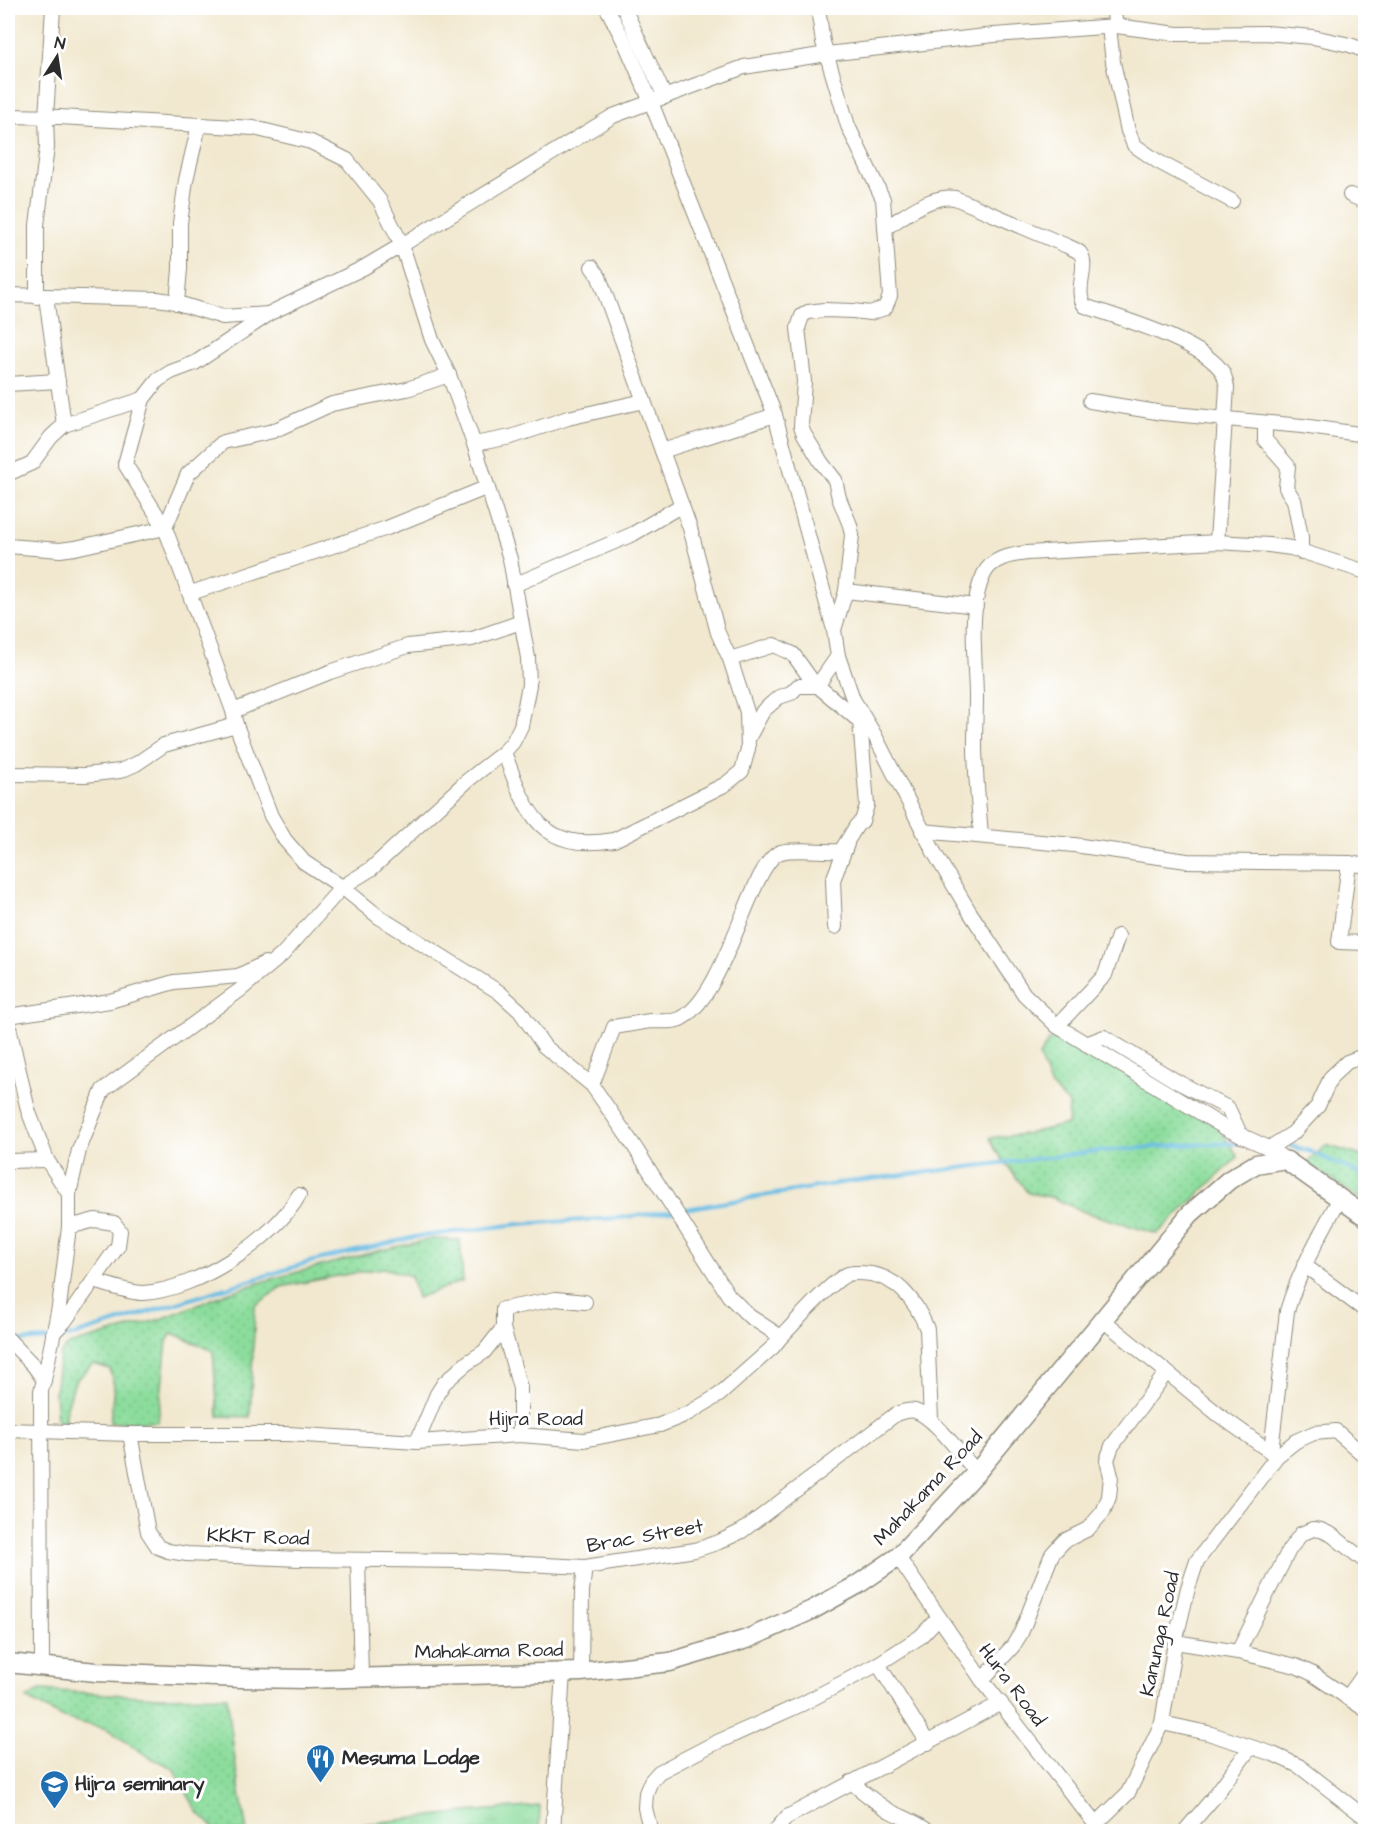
<svg xmlns="http://www.w3.org/2000/svg" width="1373" height="1839" font-family="'Architects Daughter',sans-serif">
<style>
.grass{fill:url(#grass-dots);stroke:#5c8464;stroke-width:1.5}
.park{fill:url(#park-tufts);stroke:#5c8464;stroke-width:1.5}
.lines{fill:none;stroke-linecap:round;stroke-linejoin:round}
.stream{stroke:#67bce4;stroke-width:4}
.minor-casing{stroke:#8e8a7d;stroke-width:16}
.tertiary-casing{stroke:#8e8a7d;stroke-width:21}
.minor{stroke:#fff;stroke-width:14}
.tertiary{stroke:#fff;stroke-width:18}
.labels{text-anchor:middle;dominant-baseline:central;stroke-width:6;stroke-linejoin:round;paint-order:stroke}
.street-label{font-size:20px;fill:#2b2b2b;stroke:#fff}
.poi-label{font-size:20px;font-weight:bold;fill:#2b2b2b;stroke:#fff;text-anchor:start}
</style>
<defs>
<pattern id="grass-dots" width="8" height="8" patternUnits="userSpaceOnUse" patternTransform="scale(1.5)"><rect width="8" height="8" fill="#8cdd9d"/><path d="M2 2h.1M6 6h.1" fill="none" stroke="#79be87" stroke-width="1.8" stroke-linecap="round"/></pattern>
<pattern id="park-tufts" width="24" height="20" patternUnits="userSpaceOnUse" patternTransform="scale(1.5)"><rect width="24" height="20" fill="#8cdd9d"/><path d="M3 7l-1-3M5 7V3M7 7l1-3M15 17l-1-3M17 17v-4M19 17l1-3" fill="none" stroke="#79be87"/></pattern>
</defs>
<rect width="100%" height="100%" fill="#fff"/>
<filter id="ink" filterUnits="userSpaceOnUse"><feTurbulence type="fractalNoise" baseFrequency=".0167" numOctaves="2"/><feDisplacementMap in="SourceGraphic" scale="12" xChannelSelector="R" yChannelSelector="G"/><feConvolveMatrix kernelMatrix="1 2 1 2 8 2 1 2 1" color-interpolation-filters="sRGB"/></filter>
<filter id="wash" filterUnits="userSpaceOnUse"><feTurbulence type="fractalNoise" baseFrequency=".008" numOctaves="4" result="noise"/><feDisplacementMap in="SourceGraphic" scale="24" xChannelSelector="R" yChannelSelector="G"/><feGaussianBlur stdDeviation="1.35" result="paint"/><feColorMatrix in="noise" values="0 0 0 0 0 0 0 0 0 0 0 0 0 0 0 0 0 1.4 0 .05"/><feComposite in="paint" operator="in"/></filter>
<g filter="url(#wash)">
<rect width="100%" height="100%" fill="#f1e8cf"/>
<g class="grass">
<path d="M1068,1033L1213,1118L1238,1157L1157,1234L1084,1212L1051,1197L1028,1193L995,1149L990,1138L1025,1134L1068,1124L1069,1104L1050,1085L1039,1056L1049,1040Z"/>
<path d="M1326,1145L1365,1157V1202L1307,1163Z"/>
<path d="M432,1239L460,1240L463,1281L417,1298L411,1276L383,1268L332,1277L281,1287L255,1306L250,1417L218,1416L213,1351L172,1333L167,1341L158,1422L110,1423L114,1386L110,1369L93,1364L75,1381L65,1414V1423L57,1421L55,1393L60,1354L69,1345L161,1319L230,1292L275,1278L382,1250Z"/>
<path d="M40,1690L158,1697L227,1696L237,1776L247,1831H212L213,1827L197,1811L173,1768L149,1757L107,1729L66,1719L27,1699Z"/>
</g>
<path class="park" d="M540,1806L539,1831H305L466,1812Z"/>
<g class="lines">
<g class="stream">
<path d="M1291,1146L1309,1151L1366,1176"/>
<path d="M679,1210L847,1182L1090,1152L1179,1145L1244,1143"/>
<path d="M56,1338L72,1336L313,1261L415,1237L519,1224L618,1218L672,1211"/>
<path d="M14,1341L49,1339"/>
</g>
</g>
</g>
<g filter="url(#ink)">
<g class="lines">
<defs>
<g id="minor">
<path d="M607,8L626,45L651,102L775,415L834,630L838,656L853,699L874,734L935,854L969,911L1024,994L1057,1026L1227,1129L1269,1148L1287,1161"/>
<path d="M624,8L665,97"/>
<path d="M818,8L823,42L848,126L883,199L890,296L885,308L870,313L853,311L824,310L808,312L802,316L798,328L804,381L801,426L804,434L821,462L835,480L839,498L850,525L852,535L846,591L834,630"/>
<path d="M1113,8L1116,26"/>
<path d="M1109,27L1113,62L1128,131L1134,145L1157,161L1232,201"/>
<path d="M8,116L59,117L254,128L311,142L347,160L380,201L402,245L613,116L744,67L827,54L994,35L1116,26L1177,34L1266,33L1313,37L1350,45L1366,51"/>
<path d="M1350,195L1366,202"/>
<path d="M885,228C905,216 931,194 955,198L1067,246C1071,248 1077,250 1080,253C1090,265 1073,292 1085,306C1119,318 1205,342 1223,373C1225,377 1226,383 1227,387L1217,542"/>
<path d="M8,295L157,299L171,301L223,317L268,314L363,268L402,245L432,340L449,375L474,444L510,559L528,658L529,685L521,726L513,742L504,752L468,780L371,869L342,887L282,955L240,990L103,1090L79,1150L69,1194"/>
<path d="M37,297V225L47,147L46,117L53,8"/>
<path d="M46,297L64,425"/>
<path d="M177,303L180,269V223L186,180L199,125"/>
<path d="M266,316L195,363L171,372L158,380L143,399L125,464L165,528L233,711L236,725L271,816L285,840L304,862L342,887L379,917L499,992L520,1011L544,1046L592,1085L634,1146L729,1296L749,1316L781,1337"/>
<path d="M8,384L58,381"/>
<path d="M1090,401L1163,413L1302,426L1366,435"/>
<path d="M1265,423V440L1288,466L1286,488L1294,500L1301,537V552"/>
<path d="M474,444L511,437L568,418L644,401"/>
<path d="M662,451L775,415"/>
<path d="M8,474L32,463L51,437L64,425L143,399"/>
<path d="M8,546L60,550L75,548L165,528L188,474L223,442L273,431L332,404L407,389L449,375"/>
<path d="M514,585L633,534L682,505"/>
<path d="M846,591L976,606"/>
<path d="M191,593L387,528L488,487"/>
<path d="M730,659L774,645L793,654L813,682L863,724"/>
<path d="M233,711L330,672L408,646L472,639L521,622"/>
<path d="M749,737L763,711L779,697L791,693L798,686H817L838,656"/>
<path d="M504,752C526,811 539,853 614,840L726,784L742,771L748,749L747,712L730,659L718,633L690,528L599,277L592,267"/>
<path d="M8,774L85,775L120,771L136,764L164,745L236,725"/>
<path d="M922,831L1074,845L1187,861L1349,863L1366,866"/>
<path d="M981,836C979,806 975,775 975,744C975,729 976,713 976,698C976,661 967,609 984,574C992,558 1010,555 1027,553L1217,542L1269,545L1291,548L1366,572"/>
<path d="M1349,863L1339,942L1366,943"/>
<path d="M835,927L833,880L847,844"/>
<path d="M8,1016L110,1001L174,982L238,976L265,963"/>
<path d="M8,1023L28,1110L47,1160L69,1194V1227L59,1307L44,1380"/>
<path d="M1057,1026L1105,975L1118,936"/>
<path d="M1086,1044L1104,1037L1176,1081L1228,1108L1241,1136"/>
<path d="M592,1085L614,1027C626,1025 638,1023 650,1021C659,1021 674,1023 682,1018C728,992 751,860 781,852C794,848 826,852 841,851L857,825L862,821L867,805L860,721"/>
<path d="M1269,1148L1293,1133L1318,1106L1331,1077L1347,1062L1366,1055"/>
<path d="M8,1161L47,1160"/>
<path d="M1304,1265L1366,1311"/>
<path d="M93,1281C107,1284 129,1293 143,1293C196,1290 273,1241 299,1195"/>
<path d="M1103,1320L1219,1415L1275,1455"/>
<path d="M503,1328L520,1388V1435"/>
<path d="M53,1333L65,1321L118,1246L120,1231L114,1223L95,1220L69,1227"/>
<path d="M8,1339L34,1366L44,1380L41,1391L42,1667"/>
<path d="M8,1430L130,1434H288L417,1442L520,1435L584,1440L660,1425L689,1413L719,1395L773,1347L781,1337C795,1323 832,1280 848,1274C855,1272 864,1273 871,1274C900,1279 917,1304 927,1329L931,1419"/>
<path d="M130,1434L148,1532L158,1547L168,1551L187,1554L300,1559L464,1561L585,1567L695,1550L719,1542L742,1531L896,1414C902,1412 908,1409 915,1411C935,1417 961,1456 977,1472"/>
<path d="M417,1442L437,1394L444,1383L467,1363L484,1352L503,1328V1309L556,1299L585,1302"/>
<path d="M1271,1451L1287,1311C1299,1271 1320,1235 1340,1198"/>
<path d="M898,1557L982,1680L1100,1830"/>
<path d="M358,1560L361,1676"/>
<path d="M1175,1642L1238,1652L1296,1666L1311,1673L1366,1710"/>
<path d="M1238,1652L1289,1550L1301,1534L1313,1529L1321,1530L1332,1535L1366,1562"/>
<path d="M878,1664L928,1743"/>
<path d="M581,1672L582,1591L585,1567"/>
<path d="M982,1680L1013,1646L1021,1633L1052,1554L1064,1541L1088,1529L1103,1512L1109,1497L1111,1476L1107,1460L1112,1446L1166,1373"/>
<path d="M1347,1698L1366,1671"/>
<path d="M1162,1723L1208,1733L1273,1754L1299,1766L1366,1818"/>
<path d="M851,1782C864,1793 876,1803 890,1811C903,1818 918,1822 929,1832"/>
<path d="M1096,1824L1128,1793L1162,1723L1175,1642L1188,1588L1197,1561L1277,1456L1296,1441L1314,1433L1336,1431L1366,1457"/>
<path d="M553,1832L563,1672"/>
<path d="M651,1832L645,1808L646,1793L651,1781L659,1772L713,1744L802,1704L878,1664L920,1637L939,1617"/>
<path d="M774,1832L787,1817L1001,1703"/>
<path d="M1184,1832L1214,1797L1250,1748"/>
</g>
<path id="tertiary" d="M8,1663L96,1672L241,1678L306,1679L581,1672L670,1662L747,1639L812,1610L857,1585L898,1557L977,1472L1190,1214L1229,1180L1256,1164L1280,1160L1287,1161L1366,1217"/>
</defs>
<use href="#minor" class="minor-casing"/>
<use href="#tertiary" class="tertiary-casing"/>
<use href="#minor" class="minor"/>
<use href="#tertiary" class="tertiary"/>
</g>
</g>
<defs>
<symbol id="restaurant-pin" viewBox="-11 -11 22 30"><path d="M0 17L-7.5 6A9.5 9.5 0 1 1 7.5 6Z" fill="#1f6fb2" stroke="#fff"/><path d="M-5-6h1v4h1v-4h1v4h1v-4h1v5L-1.5 .5V6h-2V.5L-5-1ZM5-6V6H3V1.5H1.5Q1.5-4 5-6Z" fill="#fff"/></symbol>
<symbol id="school-pin" viewBox="-11 -11 22 30"><path d="M0 17L-7.5 6A9.5 9.5 0 1 1 7.5 6Z" fill="#1f6fb2" stroke="#fff"/><path d="M0-5L7-2L0 1L-7-2ZM-4 1L0 2.5L4 1V4Q0 6-4 4Z" fill="#fff"/></symbol>
</defs>
<g fill-rule="evenodd">
<use href="#restaurant-pin" x="304" y="1742" width="33" height="45"/>
<use href="#school-pin" x="38" y="1768" width="33" height="45"/>
</g>
<g class="labels">
<g class="street-label">
<text x="536" y="1419">Hijra Road</text>
<text transform="translate(928 1488) rotate(-47)">Mahakama Road</text>
<text transform="translate(645 1536) rotate(-10)">Brac Street</text>
<text transform="translate(258 1537) rotate(2)">KKKT Road</text>
<text transform="translate(1160 1634) rotate(-78)">Kanunga Road</text>
<text transform="translate(489 1651) rotate(-1)">Mahakama Road</text>
<text transform="translate(1012 1685) rotate(53)">Hura Road</text>
</g>
<g class="poi-label">
<text x="342" y="1758">Mesuma Lodge</text>
<text x="75" y="1784">Hijra seminary</text>
</g>
</g>
<rect width="1373" height="1839" fill="none" stroke="#fff" stroke-width="30"/>
<g transform="translate(57 57) rotate(12)" stroke="#ffffff" stroke-width="4.5" paint-order="stroke">
<path d="M0-4.5L10 22L0 15L-10 22Z" fill="#2b2b2b"/>
<text y="-9" font-size="16" font-weight="bold" text-anchor="middle" fill="#2b2b2b">N</text>
</g>
</svg>
